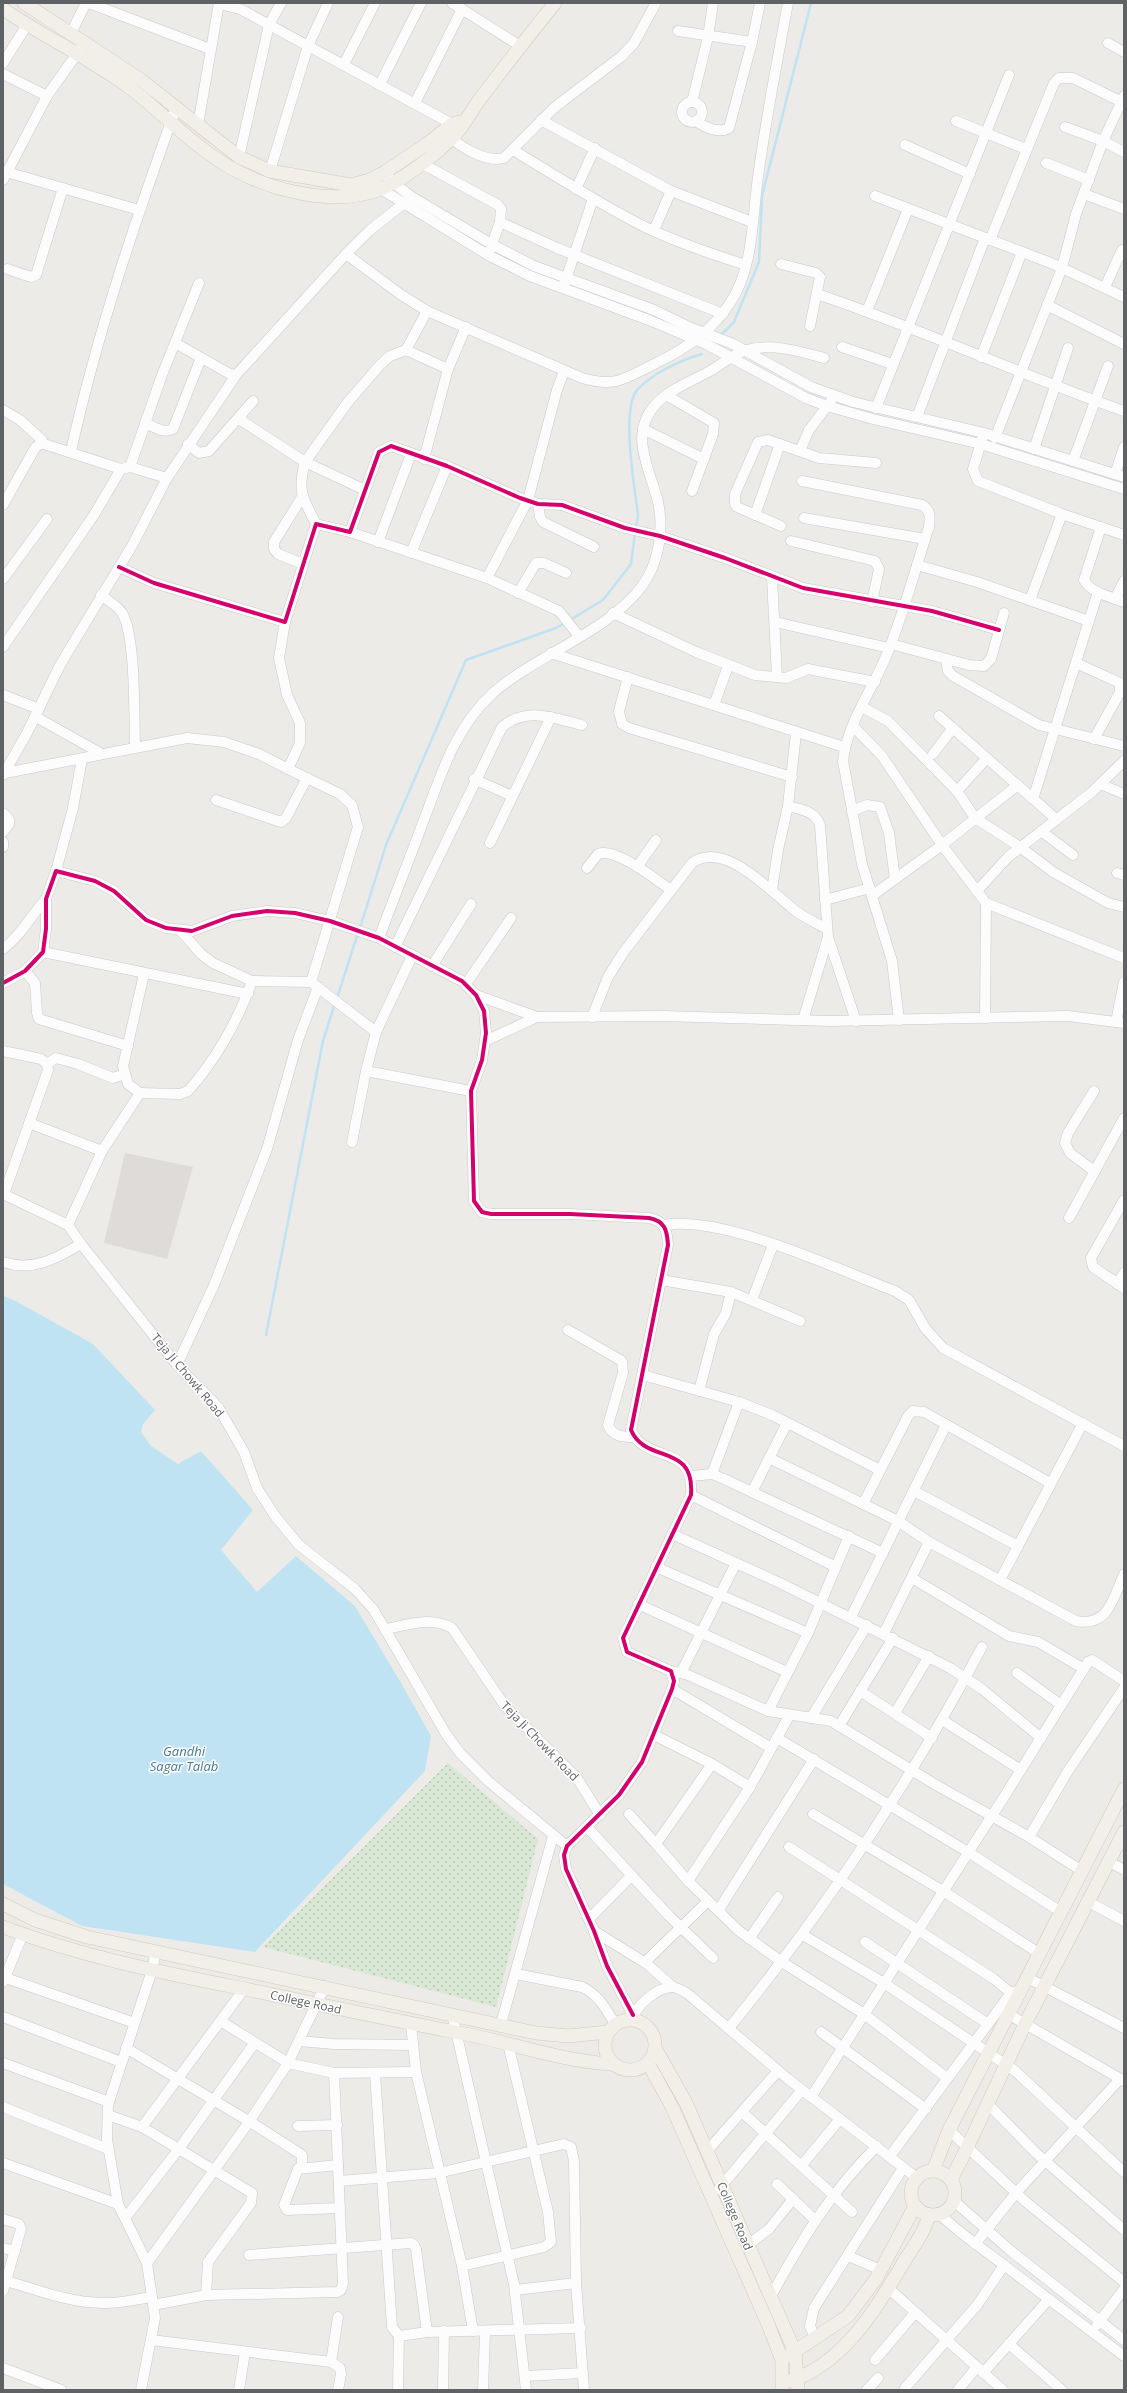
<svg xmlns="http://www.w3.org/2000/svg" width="1127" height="2393" font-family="'Open Sans',sans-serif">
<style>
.education{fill:#dedbd8}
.park{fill:url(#park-dots)}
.water{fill:#c0e3f3}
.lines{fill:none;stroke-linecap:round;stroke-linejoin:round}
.stream{stroke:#c0e3f3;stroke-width:2.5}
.minor-casing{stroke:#c9c9c8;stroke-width:11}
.major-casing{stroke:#d3c8b8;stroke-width:14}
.minor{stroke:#fcfcfc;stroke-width:10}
.major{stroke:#f2efe9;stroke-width:13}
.cycleway-casing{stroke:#fff;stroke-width:6}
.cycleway{stroke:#d6006c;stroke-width:4}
.labels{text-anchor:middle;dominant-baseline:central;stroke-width:3;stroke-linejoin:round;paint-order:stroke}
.street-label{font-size:12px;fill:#5e6265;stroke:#fff}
.water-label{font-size:13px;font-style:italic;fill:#447798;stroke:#fff}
</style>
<defs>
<pattern id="park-dots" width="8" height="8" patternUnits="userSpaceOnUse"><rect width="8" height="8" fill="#d9e7d5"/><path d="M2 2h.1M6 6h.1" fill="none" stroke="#b3bfb0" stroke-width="1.8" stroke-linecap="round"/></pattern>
</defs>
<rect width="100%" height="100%" fill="#edebe8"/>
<path class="education" d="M125,1153L193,1167L167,1259L104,1243Z"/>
<path class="park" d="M448,1763L538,1839L496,2007L263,1947Z"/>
<path class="water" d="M3,1296L14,1300L93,1344L155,1410L143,1424L141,1432L151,1446L178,1464L201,1451L253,1510L221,1550L257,1592L296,1556L355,1606L400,1681L431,1736L425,1771L255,1952L82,1926L3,1884Z"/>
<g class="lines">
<g class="stream">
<path d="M722,334L734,322L759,262L762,196L811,3"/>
<path d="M636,528L638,515C635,489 620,407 638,389C653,373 681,360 702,354"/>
<path d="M570,620L603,600L631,564L635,533"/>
<path d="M360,928L386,845L466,660L556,628L566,622"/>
<path d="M337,998L358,933"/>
<path d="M266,1335L323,1041L335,1003"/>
</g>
<defs>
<g id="minor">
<path d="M89,3L210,49"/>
<path d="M452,3L520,46"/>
<path d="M219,4L240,9L452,124"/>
<path d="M678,31L752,42"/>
<path d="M71,33L86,3"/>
<path d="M1108,43L1124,52"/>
<path d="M3,63L27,25"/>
<path d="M344,64L375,3"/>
<path d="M3,74L47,96"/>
<path d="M380,84L421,3"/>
<path d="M692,102L708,37L713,3"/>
<circle cx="692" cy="112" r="10"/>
<path d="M415,103L462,9"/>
<path d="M541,120L671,191L752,222"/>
<path d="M696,121C704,127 719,134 729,128L752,42L760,3"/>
<path d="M956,121L1026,149"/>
<path d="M198,125L219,3"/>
<path d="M1065,127L1103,141L1124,152"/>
<path d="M447,135C461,147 486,163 504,158L555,107L622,56L634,43L656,3"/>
<path d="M905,145L970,174"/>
<path d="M513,150C556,176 598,203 643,226C676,242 711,254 746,265"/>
<path d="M239,157L269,25L281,3"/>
<path d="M421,163L498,205L501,209L500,222L490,250"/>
<path d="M1046,163L1089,180"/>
<path d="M3,171L139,210"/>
<path d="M270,171L308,46L328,3"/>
<path d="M385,172L392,182L412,197L493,245L534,266L654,310L689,327L733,344L811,387L853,402L984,433L1124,477"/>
<path d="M3,180L47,96L81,48"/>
<path d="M376,186L488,255L530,276L649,320L708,345L806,398L827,406L873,419L981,444L1124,489"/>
<path d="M576,189L595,148"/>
<path d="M1084,194L1124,209"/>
<path d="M875,196L1051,263L1124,297"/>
<path d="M500,222L557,248L723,314"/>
<path d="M654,230L671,191"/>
<path d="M990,240L1054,83L1059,78H1073L1124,103"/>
<path d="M346,254L400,294L427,311L582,378C616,388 626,378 656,363C686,349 712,331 730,303C754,267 752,218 758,177C766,118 777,61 788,3"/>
<path d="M781,264L816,273L820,277L810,326"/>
<path d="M7,269L31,277L36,275L63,188"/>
<path d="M564,285L593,199"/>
<path d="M1105,287L1122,250"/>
<path d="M817,294C921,329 1021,375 1124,411"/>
<path d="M1047,305L1124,344"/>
<path d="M867,311L908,209"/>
<path d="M175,343L230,374L236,375"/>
<path d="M842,347L892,364"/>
<path d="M406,350L448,369"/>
<path d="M981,357L1022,252"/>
<path d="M666,395L714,423L713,434L692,491"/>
<path d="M876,408L1009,75"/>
<path d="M3,410L20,420L42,440L41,443"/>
<path d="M917,417L985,238"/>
<path d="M239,419L305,462C297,492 303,498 316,524"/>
<path d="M145,423C154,427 164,434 173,429L201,358"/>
<path d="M643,429L704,459"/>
<path d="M995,438L1062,268L1076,214L1103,141L1124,96"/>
<path d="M982,439L973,469L978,481L1062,514L1124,535"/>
<path d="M188,444L199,453L209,451L253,401"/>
<path d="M1034,449L1068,348"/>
<path d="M71,451C97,334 135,221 176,108"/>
<path d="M800,451L809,430L831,401"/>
<path d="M424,459L448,369L466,327"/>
<path d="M1073,461L1108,366"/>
<path d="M130,467L162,375L199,283"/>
<path d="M1115,474L1124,447"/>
<path d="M802,481L922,505C931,511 930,516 929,527C915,569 904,613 887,654C873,689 847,723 843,761L862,864L892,961L899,1020"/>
<path d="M365,490L305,462L348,402L380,365L390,356L406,350L427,311"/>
<path d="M302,497L274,542V549L278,554L303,564"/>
<path d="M538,504L540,517L543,522L594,547"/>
<path d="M3,505L35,448L41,443L121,469L130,467L167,478"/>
<path d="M755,515L780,444"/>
<path d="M804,518L925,539"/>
<path d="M781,526L737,507L735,504V494L758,442L768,440L819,458L876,463"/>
<path d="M1101,527L1084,580C1091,593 1111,597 1124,602"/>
<path d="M350,532L487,578L559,611L579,636"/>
<path d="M791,541L875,561L879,569L872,602"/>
<path d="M378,542L411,454"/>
<path d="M411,553L447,466"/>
<path d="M917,565L977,582L1089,621"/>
<path d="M119,567L154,583L285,622L316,524L350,532L379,452L391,446L447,466L520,498L538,504L562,505L625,528L660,536L725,558L803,588L932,611L999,630"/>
<path d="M772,577L777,677"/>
<path d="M487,578L528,500L557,390L564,371"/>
<path d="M3,579L47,519"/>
<path d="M518,593L536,563H544L566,573"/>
<path d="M101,595C107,600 118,606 122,613C136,635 134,718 135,747"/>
<path d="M1115,599L1124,581"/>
<path d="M1030,600L1062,514"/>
<path d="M613,613L696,652L755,675L786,678L808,669L875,682"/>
<path d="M285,622L279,658L287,695L300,723V743L288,769L340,794L352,805L358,827L311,982"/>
<path d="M775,622L889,648"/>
<path d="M891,644L969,665L984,666L991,659L1004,613"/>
<path d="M3,647L94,515L121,469"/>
<path d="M551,653L844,747"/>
<path d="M946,659L948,671L953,676L1039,725L1124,746"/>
<path d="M1076,663L1120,683V692L1094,739"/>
<path d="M628,677L619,711L622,724L629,728L792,777"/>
<path d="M3,695L39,709"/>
<path d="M714,705L728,666"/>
<path d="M862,707L888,721L957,791L975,818L1020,847L1053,872L1108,903L1124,907"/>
<path d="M939,716L1056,819"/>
<path d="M36,717L102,754"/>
<path d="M853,726L882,756L942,845L986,903L1124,958"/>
<path d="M933,754L953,728"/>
<path d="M5,773L187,738L224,742L259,754L288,769"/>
<path d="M3,775L27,733L60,665L133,544L167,478L236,375L346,254L369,231L408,200"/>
<path d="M474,779L512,796"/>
<path d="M1100,784L1124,794"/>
<path d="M957,791L987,758"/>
<path d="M1033,799L1098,592"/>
<path d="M216,800L281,822L286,818L307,778"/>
<path d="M788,806C802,810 815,811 820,825L828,937L856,1021"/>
<path d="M852,811L867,805L880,807L889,833L895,879"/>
<path d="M3,813L9,819V824L3,832"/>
<path d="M1041,831L1073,855"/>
<path d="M3,842V847"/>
<path d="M490,843L551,717"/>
<path d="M637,867L656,840"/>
<path d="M587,868L598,854C616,847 656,880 671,890"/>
<path d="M56,871L73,808L82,759"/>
<path d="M1117,873L1124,875"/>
<path d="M772,890L778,850L788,806L796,733"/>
<path d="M977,891L1008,857L1092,792L1124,761"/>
<path d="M873,895L942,845L1018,785"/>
<path d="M825,900L870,888"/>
<path d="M379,938C393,900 408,863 422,825C440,778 454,728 493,693C536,655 608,632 642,586C659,563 664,530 658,502C650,469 628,434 656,404C670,389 692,381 710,371C721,365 733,354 746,350C772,343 798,351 824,358"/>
<path d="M395,947L502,727C527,706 553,718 582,725"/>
<path d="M3,949C21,936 31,915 46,899"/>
<path d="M43,952L248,994"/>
<path d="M432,966L471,904"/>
<path d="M25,971L35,983L37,1013L39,1019L128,1046"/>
<path d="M252,981L311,982L376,1032L366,1071L471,1091"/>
<path d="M3,983L25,971L43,952L46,929V899L56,871L95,881L114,891L146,920L166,928L192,931L232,916L267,911L295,913L330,921L379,938L462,981L476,995L484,1011L486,1033L482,1060L471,1091L474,1201L482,1212L491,1214H570L649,1218C665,1221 667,1230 668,1245L631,1430C646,1465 695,1442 691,1495L623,1638L627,1652L671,1671L674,1681L672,1689L642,1762L619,1795L567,1846L564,1855L566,1869L594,1931L607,1966L633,2015"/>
<path d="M466,984L511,918"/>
<path d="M476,995L537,1017L663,1016L831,1021L1068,1016L1124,1023"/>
<path d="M592,1017L608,977L623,953L692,863C724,840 768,889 792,908C802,917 815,922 827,929"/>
<path d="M985,1018L986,903"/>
<path d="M803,1020L828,937"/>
<path d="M1116,1022L1124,982"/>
<path d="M376,1032L412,956"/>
<path d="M485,1041L537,1017"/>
<path d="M3,1051L41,1059L47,1064L48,1070L4,1194"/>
<path d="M47,1064L56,1058L78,1064L113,1078L125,1074"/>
<path d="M1094,1091L1068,1133L1065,1143L1070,1153L1094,1171"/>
<path d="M140,1093L128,1084L123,1066L144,974"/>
<path d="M29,1123L102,1151"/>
<path d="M352,1142L366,1071"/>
<path d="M3,1194L68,1225L81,1244L177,1365L218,1407L244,1452L257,1488L275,1516L299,1545L355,1589L373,1609L385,1629C408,1625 431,1616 452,1628L505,1706L577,1778L600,1815"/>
<path d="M1124,1200L1091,1258L1093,1267L1124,1288"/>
<path d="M1069,1218L1124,1118"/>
<path d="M68,1225L102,1151L140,1093L180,1094L188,1091C215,1061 239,1019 252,981L213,963L201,954L181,931"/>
<path d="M663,1225C725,1215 836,1269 895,1291L909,1300L925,1328L943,1348L1124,1446"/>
<path d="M3,1262C33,1272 55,1259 81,1244"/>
<path d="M661,1280L731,1292L800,1321"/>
<path d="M1117,1284L1124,1273"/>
<path d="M752,1300L773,1245"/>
<path d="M568,1330L622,1361L623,1373L608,1425C613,1437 623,1437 634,1437"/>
<path d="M177,1365L214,1285L267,1149L298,1040L318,987"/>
<path d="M643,1375L739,1402L772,1415L880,1470"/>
<path d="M699,1391L714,1334L726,1313L731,1292"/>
<path d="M769,1458L898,1521L929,1542L1076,1621C1109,1627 1113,1598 1124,1574"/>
<path d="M712,1474L739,1402"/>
<path d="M691,1476L712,1474L724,1479L883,1553"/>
<path d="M914,1491L1018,1546"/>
<path d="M752,1492L787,1423"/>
<path d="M691,1495L836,1567"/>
<path d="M863,1504L908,1416L913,1411L924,1412L1050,1483"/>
<path d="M672,1534L780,1583L950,1668L982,1689L1041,1738"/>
<path d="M656,1567L808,1633"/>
<path d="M912,1578L1009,1636L1038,1642L1084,1669"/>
<path d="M1000,1580L1083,1423"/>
<path d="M638,1604L787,1672"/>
<path d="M851,1617L946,1425"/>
<path d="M385,1629L446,1734L460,1753L488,1781L567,1846"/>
<path d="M884,1633L929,1542"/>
<path d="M671,1671L688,1675L768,1711L831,1721L936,1785L1029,1837L1082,1871"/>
<path d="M681,1673L736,1563"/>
<path d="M1017,1673L1061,1705"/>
<path d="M672,1689L771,1748"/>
<path d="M860,1691L932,1738"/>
<path d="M768,1711L808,1633L849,1536"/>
<path d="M895,1713L929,1656"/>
<path d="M811,1718L867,1625"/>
<path d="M942,1720L1021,1770"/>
<path d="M839,1726L893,1638"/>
<path d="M654,1735L712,1764L750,1787"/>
<path d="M777,1738L968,1852L1061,1912"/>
<path d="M712,1764L656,1844L688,1881L739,1931L782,1962L864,2014L947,2078"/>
<path d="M629,1814L656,1844"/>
<path d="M813,1814L943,1891L1040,1954"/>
<path d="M587,1827L669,1916L713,1958"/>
<path d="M1029,1837L1068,1771L1124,1688"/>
<path d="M789,1847L994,1979L1011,1993"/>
<path d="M1108,1861L1124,1870"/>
<path d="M688,1881L750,1787L789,1716"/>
<path d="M1087,1901L1124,1921"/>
<path d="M718,1911L814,1759"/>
<path d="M589,1919L632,1875"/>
<path d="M594,1931L647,1964L673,1987"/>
<path d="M803,1935L884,1983L1014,2070L1124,2172"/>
<path d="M749,1939L778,1897"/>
<path d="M865,1942L988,2024"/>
<path d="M645,1962L708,1901"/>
<path d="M516,1974L582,1987C599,1995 606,2009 615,2024"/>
<path d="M3,1977L129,2021"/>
<path d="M1028,1978L1124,2028"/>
<path d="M3,1982L23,1934"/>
<path d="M452,2014L514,2284L526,2390"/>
<path d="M1008,2014L1124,2081"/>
<path d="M3,2017L121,2062"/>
<path d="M632,2020C635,2006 657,1988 671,1987C677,1987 683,1991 688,1994L788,2079L917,2178"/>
<path d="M222,2022L288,2063L334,2073L416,2072"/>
<path d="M411,2024L416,2072L462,2266L473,2331"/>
<path d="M501,2024L553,1836"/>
<path d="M729,2028C826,1909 910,1782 982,1647"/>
<path d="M821,2032L926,2109"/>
<path d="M299,2041L334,2044L413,2045"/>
<path d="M126,2048L252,2123L302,2155V2165L298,2169"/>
<path d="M3,2063L109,2102"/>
<path d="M375,2073L392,2327L399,2336L398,2390"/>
<path d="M811,2097L1004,1797L1088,1662L1092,1660L1124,1681"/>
<path d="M988,2104L1035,2152L1124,2230"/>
<path d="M3,2107L108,2149"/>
<path d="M742,2112L852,2212"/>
<path d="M108,2115L142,2127L252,2193L251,2203L208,2262L206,2295"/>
<path d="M298,2126L337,2125"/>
<path d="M142,2127L244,1989"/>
<path d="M949,2130L1026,2202L1124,2282"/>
<path d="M707,2151L778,2071"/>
<path d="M890,2156L1011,1993L1017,1991"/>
<path d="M3,2163L118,2204"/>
<path d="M338,2165L298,2169L284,2205L287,2210L340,2208"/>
<path d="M801,2166L840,2119"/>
<path d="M339,2181L438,2173L564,2144L571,2147L574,2161L576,2283L584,2390"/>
<path d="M777,2184L815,2220"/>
<path d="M719,2189L802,2090"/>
<path d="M954,2201L1011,2251L1124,2340"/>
<path d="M939,2214L960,2232L1124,2356"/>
<path d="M126,2217L178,2150L254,2044"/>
<path d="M3,2219L19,2224L21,2229L3,2291"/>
<path d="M975,2244L1016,2193L1120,2079"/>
<path d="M748,2245L769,2229L793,2199"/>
<path d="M3,2248L15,2251"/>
<path d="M249,2255L411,2243L414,2245L416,2249L427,2332"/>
<path d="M848,2256L881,2270"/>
<path d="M147,2263L249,2122L288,2063L325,1986"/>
<path d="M462,2266L544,2247L551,2242L548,2212L508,2044"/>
<path d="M3,2280C35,2289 69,2303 103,2303C119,2304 136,2299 152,2297"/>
<path d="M888,2288L1003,2390"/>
<path d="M515,2290L576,2283"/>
<path d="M770,2298C802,2239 829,2194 877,2146"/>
<path d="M153,2305L206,2295L337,2292L341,2290L343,2283L334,2073"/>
<path d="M1097,2325L1124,2289"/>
<path d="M399,2336L427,2332L581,2328"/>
<path d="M815,2338L810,2326L814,2308L903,2168"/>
<path d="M151,2340L331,2362L340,2368L341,2374L338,2390"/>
<path d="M1009,2344L1062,2390"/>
<path d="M875,2360L915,2313"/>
<path d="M331,2362L338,2317"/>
<path d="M3,2368L61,2390"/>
<path d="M983,2373L1049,2299"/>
<path d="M525,2376L583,2373"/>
<path d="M905,2388L978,2304L1004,2265"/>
<path d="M141,2390L155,2318L152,2297L147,2263L118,2204L107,2139L108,2105L152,1970L156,1951"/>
<path d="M239,2390L245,2352"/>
<path d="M443,2390L444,2331"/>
<path d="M483,2390L485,2331"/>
<path d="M867,2390L878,2378"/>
<path d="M958,2390L977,2367"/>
</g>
<g id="major">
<path d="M24,3L141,80L239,157L270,171L351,185L370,180L385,172L427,144L452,124L464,121"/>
<path d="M3,9C44,37 90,58 130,88C164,114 193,146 231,168C272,191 332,206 378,190C402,181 434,156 452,138C463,128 471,111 480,99C505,66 530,34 555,3"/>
<path d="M3,1904L35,1920L87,1937L536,2033L568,2036L608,2032"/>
<path d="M3,1927C80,1956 159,1972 240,1988C312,2003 383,2018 455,2032C507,2041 559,2061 612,2064"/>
<circle cx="630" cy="2045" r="25"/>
<path d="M655,2048L686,2103L795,2352L798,2390"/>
<path d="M648,2063L672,2107L768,2324L782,2360V2390"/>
<circle cx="933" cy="2193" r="22"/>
<path d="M933,2171L949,2130L1124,1789"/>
<path d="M951,2180L967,2148L1025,2024L1124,1832"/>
<path d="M788,2356L848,2316L876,2279L915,2206"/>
<path d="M790,2381C845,2363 877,2307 905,2260C914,2246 925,2231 929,2215"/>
</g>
</defs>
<use href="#minor" class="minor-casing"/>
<use href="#major" class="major-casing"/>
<use href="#minor" class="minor"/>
<use href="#major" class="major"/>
<defs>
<g id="cycleway">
<path d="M119,567L154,583L285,622L316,524L350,532L379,452L391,446L447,466L520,498L538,504L562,505L625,528L660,536L725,558L803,588L932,611L999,630"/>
<path d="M3,983L25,971L43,952L46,929V899L56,871L95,881L114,891L146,920L166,928L192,931L232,916L267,911L295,913L330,921L379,938L462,981L476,995L484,1011L486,1033L482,1060L471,1091L474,1201L482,1212L491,1214H570L649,1218C665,1221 667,1230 668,1245L631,1430C646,1465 695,1442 691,1495L623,1638L627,1652L671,1671L674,1681L672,1689L642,1762L619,1795L567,1846L564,1855L566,1869L594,1931L607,1966L633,2015"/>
</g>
</defs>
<use href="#cycleway" class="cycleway-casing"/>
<use href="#cycleway" class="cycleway"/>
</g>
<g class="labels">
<g class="street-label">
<text transform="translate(188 1375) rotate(50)">Teja Ji Chowk Road</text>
<text transform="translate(540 1741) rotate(46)">Teja Ji Chowk Road</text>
<text transform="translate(306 2002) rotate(12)">College Road</text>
<text transform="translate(735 2216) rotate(67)">College Road</text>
</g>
<g class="water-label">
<text x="184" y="1751">Gandhi<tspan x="184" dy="15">Sagar Talab</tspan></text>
</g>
</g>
<rect width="1127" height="2393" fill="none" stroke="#5e6265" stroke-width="8"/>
</svg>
